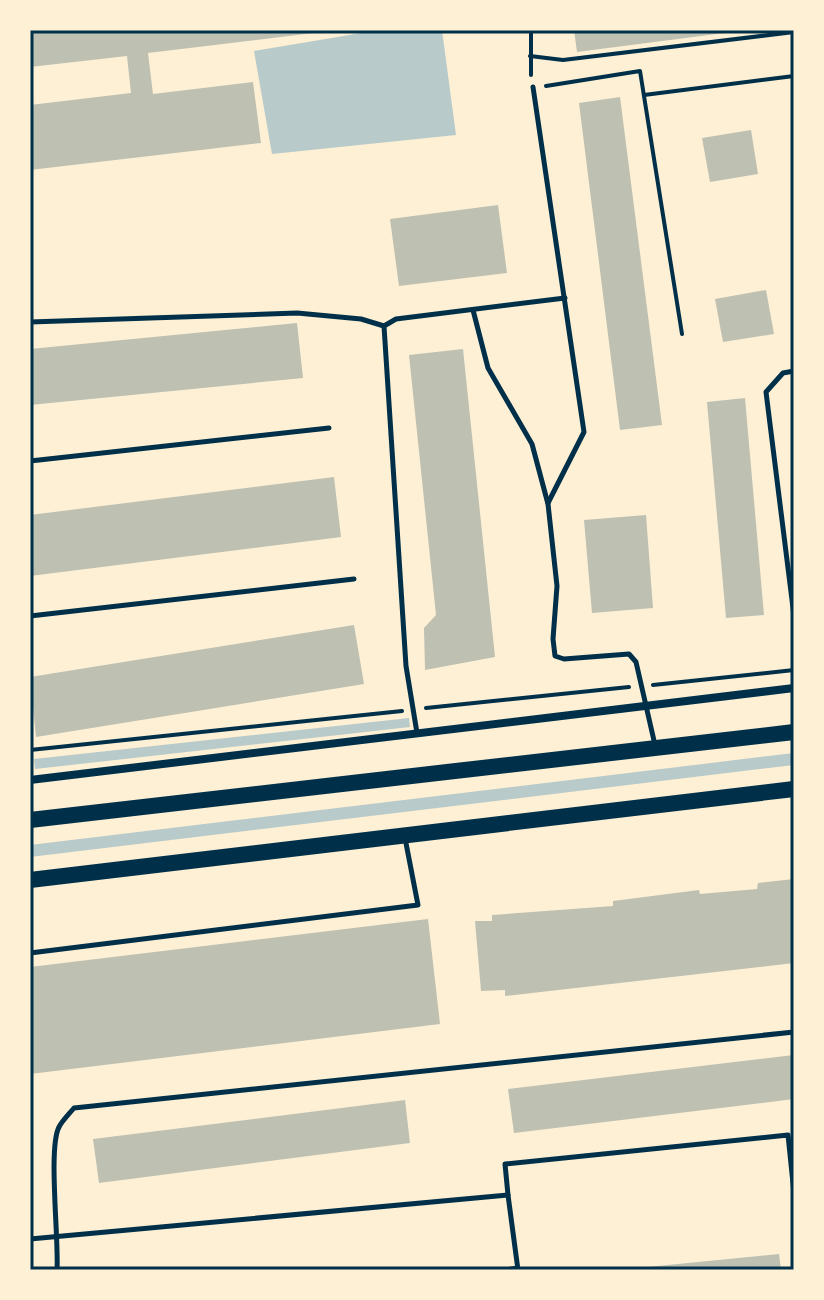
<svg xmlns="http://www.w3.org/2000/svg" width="824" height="1300" font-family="'PT Sans Narrow',sans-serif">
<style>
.green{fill:#b9caca}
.building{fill:#bec0b2}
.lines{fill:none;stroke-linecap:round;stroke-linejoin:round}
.path{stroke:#003049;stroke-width:4}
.service{stroke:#003049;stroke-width:5}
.minor{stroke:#003049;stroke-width:8}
.secondary{stroke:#003049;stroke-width:16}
.neatline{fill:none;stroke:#003049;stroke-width:3}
</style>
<rect width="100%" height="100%" fill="#fdf0d5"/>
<g class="green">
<path d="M379,30H442L456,135L272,154L254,51Z"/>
<path d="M409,718L410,727L35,769L34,759Z"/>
<path d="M794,753V765L30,857V845Z"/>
</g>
<g class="building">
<path d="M30,30H322V32L148,53L153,94L253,82L261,143L30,170V105L131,93L127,56L30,67Z"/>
<path d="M574,30H732V32L577,52Z"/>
<path d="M620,97L662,425L620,430L579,103Z"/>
<path d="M751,130L758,174L710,182L702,138Z"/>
<path d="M498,205L507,273L399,286L390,219Z"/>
<path d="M766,290L774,334L723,342L715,299Z"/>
<path d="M297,323L303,378L30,405V349Z"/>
<path d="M463,349L495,657L425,670L424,628L436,615L409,355Z"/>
<path d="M745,398L764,615L726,618L707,402Z"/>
<path d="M334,477L341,537L30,576V515Z"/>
<path d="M646,515L653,608L592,613L584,520Z"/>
<path d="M354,625L364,684L36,737L30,677Z"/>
<path d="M794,879V963L505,996V990L481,991L475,921H492V915L613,906V901L699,890L700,894L757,889L758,883Z"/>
<path d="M428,919L440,1024L30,1074V967Z"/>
<path d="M794,1055V1099L514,1133L508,1089Z"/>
<path d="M405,1100L410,1143L99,1183L93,1139Z"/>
<path d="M779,1254L781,1270H637V1268Z"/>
</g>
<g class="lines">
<g class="path">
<path d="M531,30V75"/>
<path d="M530,56L563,60L794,32"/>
<path d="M546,86L640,71L682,334"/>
<path d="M644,95L794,76"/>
<path d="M653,685L794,670"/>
<path d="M426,708L629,687"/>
<path d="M30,750L402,711"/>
</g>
<g class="service">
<path d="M533,87L584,432L548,503"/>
<path d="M473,310L488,368L532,444L548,504L557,586L553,639L555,656L564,659L629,654L636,662L655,745"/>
<path d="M30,322L297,313L361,319L384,326"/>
<path d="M794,371L783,373L766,392L794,616"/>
<path d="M30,461L329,428"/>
<path d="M30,616L354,579"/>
<path d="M417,733L406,666L384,326L396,319L565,298"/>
<path d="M30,953L418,905L405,838"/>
<path d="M508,1195L505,1164L788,1135L794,1193"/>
<path d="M30,1239L508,1195L518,1270"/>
<path d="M57,1270C59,1239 48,1148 59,1127C62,1121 69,1114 74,1108L794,1032"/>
<path d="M505,1270L518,1268"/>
</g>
<path class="minor" d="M30,780L794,688"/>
<g class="secondary">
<path d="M30,820L794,732"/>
<path d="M30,880L794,789"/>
</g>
</g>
<rect width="824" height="1300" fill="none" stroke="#fdf0d5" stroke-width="64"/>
<rect x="32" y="32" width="760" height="1236" class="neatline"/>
</svg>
